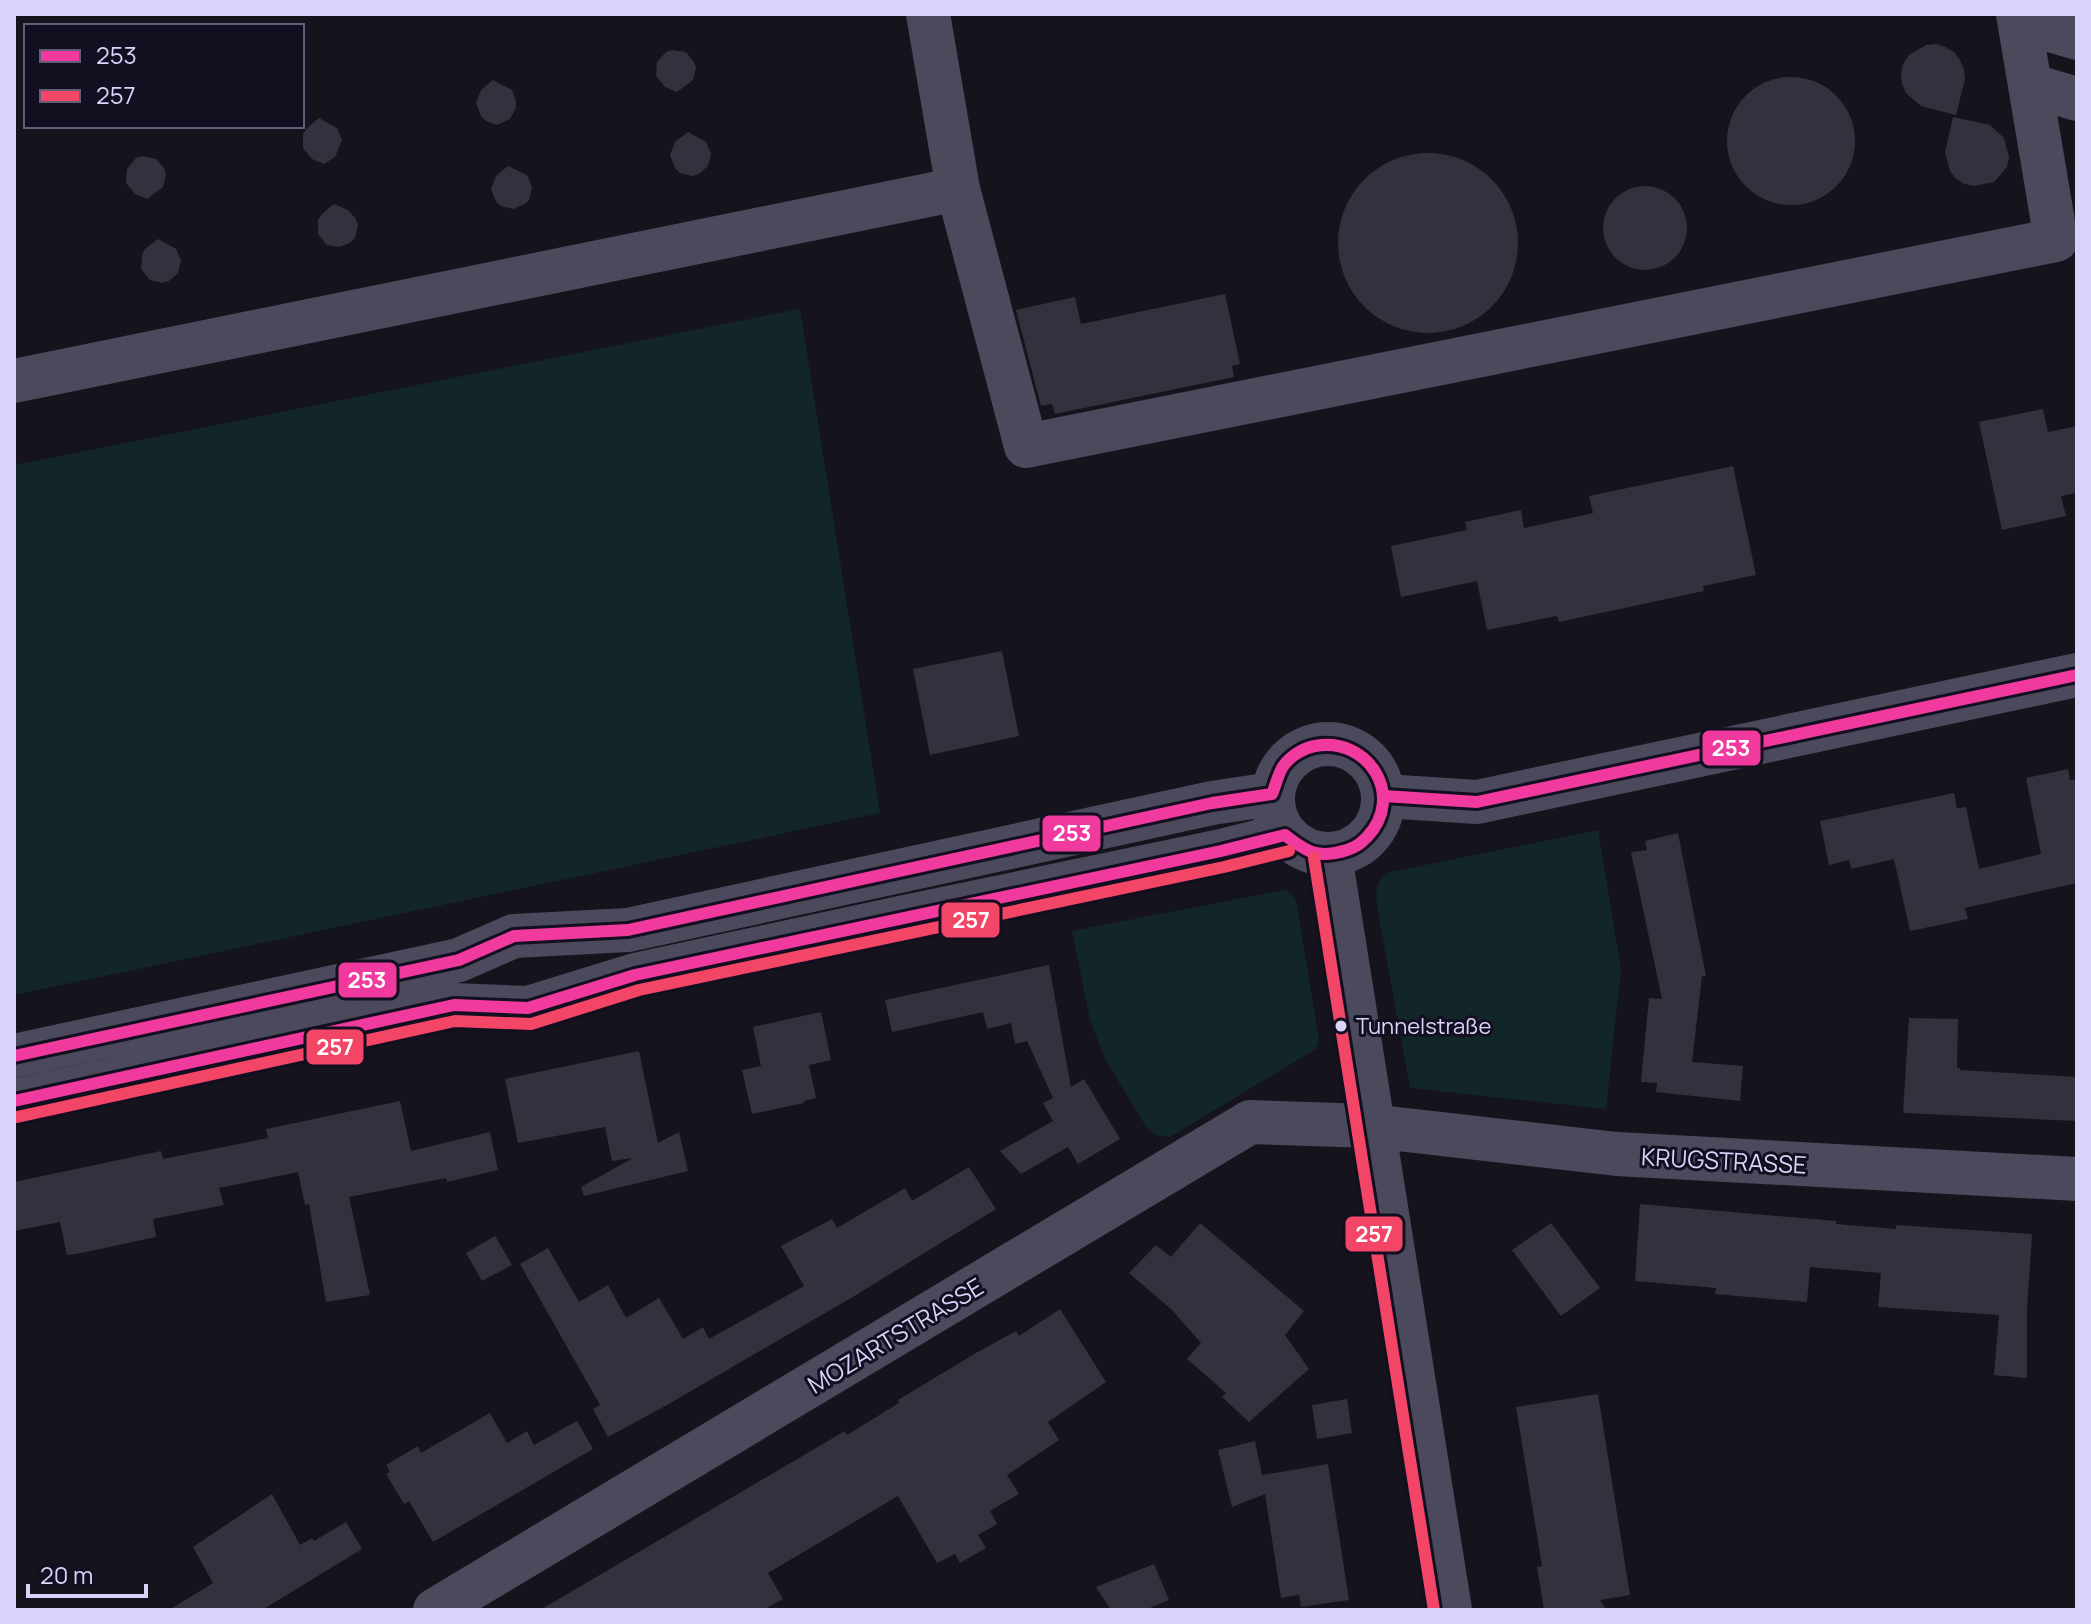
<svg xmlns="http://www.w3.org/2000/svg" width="2091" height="1624" font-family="Manrope,sans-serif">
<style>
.green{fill:#132627}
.building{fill:#34313e}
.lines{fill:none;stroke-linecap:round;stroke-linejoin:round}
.minor{stroke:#4b495c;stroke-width:44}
.bus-1-casing{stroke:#130f20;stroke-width:18}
.bus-2-casing{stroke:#130f20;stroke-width:18}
.bus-1{stroke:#f13a9d;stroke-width:12}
.bus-2{stroke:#f34667;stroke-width:12}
.bus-dot{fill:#d9d3fa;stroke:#130f20;stroke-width:3}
.labels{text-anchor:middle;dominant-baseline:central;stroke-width:6;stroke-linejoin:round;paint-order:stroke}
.bus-label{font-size:22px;fill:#d9d3fa;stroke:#130f20;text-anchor:start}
.street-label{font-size:24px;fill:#d9d3fa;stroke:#130f20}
.line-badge{stroke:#130f20;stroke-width:3}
.badge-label{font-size:22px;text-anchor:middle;font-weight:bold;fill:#fff}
</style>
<rect width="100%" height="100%" fill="#15131c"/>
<g class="green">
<path d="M800,309L880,813L14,995V465Z"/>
<path d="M1598,830L1621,969L1606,1109L1410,1088L1377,906C1375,890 1376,881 1390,872Z"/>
<path d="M1284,890L1291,894L1296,900L1319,1040L1316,1049L1170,1137L1158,1136L1148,1130L1105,1059L1090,1020L1072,931Z"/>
</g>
<g class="building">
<path d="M1936,44L1945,47L1954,52L1960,60L1964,69L1965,79L1956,115L1921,106L1906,93L1902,84L1901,74L1903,64L1909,55L1926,45Z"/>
<path d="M672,50L686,52L694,62L696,68L693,80L677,92L665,87L656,76L657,62L666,52Z"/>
<circle cx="1791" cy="141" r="64"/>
<path d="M493,80L512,90L516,101V108L510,119L497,125L486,121L481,116L476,103L481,90Z"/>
<path d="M1953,117L1990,125L2004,138L2009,157L2007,167L1994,182L1974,186L1965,184L1956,179L1950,171L1945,152Z"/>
<path d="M319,118L337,128L342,140L335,157L324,164L312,159L303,148V134L307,128Z"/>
<path d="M688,132L706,142L711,154L708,166L699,174L692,176L680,173L675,168L670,155L675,142Z"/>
<circle cx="1428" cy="243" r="90"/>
<path d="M142,156L156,159L164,168L166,175L163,187L147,199L135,194L126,183L127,169L136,158Z"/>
<path d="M508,166L527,175L532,187L529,200L525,204L513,209L501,206L496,202L491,189L496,176Z"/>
<circle cx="1645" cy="228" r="42"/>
<path d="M334,204L348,210L356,219L358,225L355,238L350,243L339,247L327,245L318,234V220L322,214Z"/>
<path d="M158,239L176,249L181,260L178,273L169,281L162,283L150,280L141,269L142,255L145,249Z"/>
<path d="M1225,294L1240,364L1232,366L1234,377L1055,414L1052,404L1041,406L1016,310L1075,297L1081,324Z"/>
<path d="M2043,409L2048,432L2077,426V493L2061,496L2066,516L2002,530L1979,422Z"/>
<path d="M1733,466L1756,575L1703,586L1704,591L1559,622L1557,616L1487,630L1477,581L1401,597L1391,546L1467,530L1465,522L1521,510L1524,528L1593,513L1589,496Z"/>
<path d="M1002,651L1019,736L930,755L913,669Z"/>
<path d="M2068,769L2070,780L2077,779V883L1965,908L1968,919L1910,931L1894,859L1851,869L1849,860L1829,865L1820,821L1954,793L1957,808L1966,807L1979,869L2041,854L2026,778Z"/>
<path d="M1678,833L1706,976H1702L1692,1062L1743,1066L1740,1101L1656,1092L1657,1083L1641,1082L1649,998L1662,999L1631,852L1647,850L1645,841Z"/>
<path d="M1049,965L1071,1087L1084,1079L1120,1139L1078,1164L1068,1147L1021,1174L1000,1151L1053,1121L1043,1103L1053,1098L1027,1041L1015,1044L1011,1023L987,1029L983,1012L892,1032L885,1000Z"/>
<path d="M821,1012L831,1060L809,1065L816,1098L804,1101V1103L752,1114L742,1070L761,1066L753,1027Z"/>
<path d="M1909,1018L1958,1019L1957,1068H1960V1070L2077,1077V1121L1903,1113Z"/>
<path d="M639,1051L658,1143L679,1132L688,1171L584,1196L581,1187L633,1158L612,1161L605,1127L518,1143L505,1079Z"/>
<path d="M400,1101L411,1151L490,1132L498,1170L447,1182L446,1178L349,1197L370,1295L326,1302L309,1204L305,1205L298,1172L219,1188L224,1205L153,1219L156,1237L81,1253L67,1255L60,1222L14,1231V1182L161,1151L163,1159L268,1138L266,1129Z"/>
<path d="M969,1167L996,1209L851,1298L667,1405L608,1437L593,1409L600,1405L520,1264L548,1248L579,1302L608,1285L626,1318L659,1298L683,1339L703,1327L709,1339L804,1286L781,1246L832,1219L837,1228L905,1188L912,1201Z"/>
<path d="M1640,1204L1836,1221V1224L1896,1229V1225L2032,1234L2027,1309V1378L1994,1375L1999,1315L1878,1307L1881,1273L1810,1267L1807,1302L1715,1294L1716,1288L1635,1281Z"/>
<path d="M1200,1223L1304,1311L1285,1335L1309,1369L1249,1422L1222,1397L1226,1393L1187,1359L1201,1343L1172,1310L1129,1273L1156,1245L1171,1257Z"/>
<path d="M1551,1223L1600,1288L1561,1316L1512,1250Z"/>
<path d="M495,1236L512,1265L482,1281L466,1253Z"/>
<path d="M1060,1309L1106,1382L1048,1422L1059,1440L1007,1475L1019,1494L990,1511L997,1524L978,1535L986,1548L960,1563L955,1554L937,1563L898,1496L768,1573L783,1599L763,1610H540L845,1431L847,1435L899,1403L898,1400L976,1353L1016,1331L1019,1336Z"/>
<path d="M1598,1394L1630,1595L1600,1600L1607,1610H1544L1537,1567L1542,1566L1516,1407Z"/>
<path d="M1347,1399L1352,1433L1317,1439L1312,1405Z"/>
<path d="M490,1413L507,1443L527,1431L534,1445L577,1421L593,1449L433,1542L409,1501L404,1504L386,1474L390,1472L386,1465L418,1446L421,1453Z"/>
<path d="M1255,1441L1262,1475L1328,1464L1349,1600L1301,1607L1299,1595L1281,1598L1265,1494L1232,1507L1218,1450Z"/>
<path d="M272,1494L300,1545L312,1538L314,1541L346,1522L362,1549L262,1610H169L213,1583L193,1547Z"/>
<path d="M1154,1564L1169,1600L1145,1610H1111L1096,1587Z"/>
</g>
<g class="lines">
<g class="minor">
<path d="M928,14L958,189L1026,446L2056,240L2018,14"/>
<path d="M2020,21L2077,38"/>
<path d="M2030,85L2077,99"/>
<path d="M14,381L958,189"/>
<circle cx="1328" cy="799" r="55"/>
<path d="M1384,796L1477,802L2077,675"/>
<path d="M1330,855L1450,1610"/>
<path d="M14,1056L459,960L514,936L628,930L1212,803L1272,794"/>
<path d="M14,1101L454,1005L528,1008L635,975L900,918L1221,851L1285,835"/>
<path d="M435,1610L1250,1122L1371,1126L1617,1154L2077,1179"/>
</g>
<defs>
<g id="bus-1">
<path d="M1384,796L1477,802L2077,675"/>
<path d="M14,1056L459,960L514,936L628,930L1212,803L1272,794C1276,785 1278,773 1284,765C1291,756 1303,748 1315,746C1368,736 1406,796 1367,837C1360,844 1356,847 1347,850C1318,859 1308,853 1285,835L1221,851L635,975L528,1008L454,1005L14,1101"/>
</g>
<g id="bus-2">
<path d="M1314,858L1434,1610"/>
<path d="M17,1117L455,1021L531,1024L639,990L1224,867L1289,851"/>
</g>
</defs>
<use href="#bus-1" class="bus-1-casing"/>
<use href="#bus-2" class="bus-2-casing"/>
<use href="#bus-1" class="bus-1"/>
<use href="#bus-2" class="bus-2"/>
</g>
<circle class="bus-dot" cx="1341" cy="1026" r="7"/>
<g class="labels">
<g class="bus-label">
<text x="1356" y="1026">Tunnelstraße</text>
</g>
<g class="street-label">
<text transform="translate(1724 1160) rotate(3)">KRUGSTRASSE</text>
<text transform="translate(895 1335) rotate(-31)">MOZARTSTRASSE</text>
</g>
</g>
<g class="line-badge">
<rect x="1701" y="729" width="61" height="38" rx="8" fill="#f13a9d"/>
<rect x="1041" y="814" width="61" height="39" rx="8" fill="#f13a9d"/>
<rect x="940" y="901" width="61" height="38" rx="8" fill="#f34667"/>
<rect x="337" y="961" width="61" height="38" rx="8" fill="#f13a9d"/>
<rect x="305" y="1028" width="60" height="38" rx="8" fill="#f34667"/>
<rect x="1344" y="1215" width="60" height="38" rx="8" fill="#f34667"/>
</g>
<g class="badge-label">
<text x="1731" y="756">253</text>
<text x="1072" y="841">253</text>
<text x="971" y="928">257</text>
<text x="367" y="988">253</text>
<text x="335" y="1055">257</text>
<text x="1374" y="1242">257</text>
</g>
<rect width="2091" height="1624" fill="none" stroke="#d9d3fa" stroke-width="32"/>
<rect x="24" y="24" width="280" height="104" fill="#130f20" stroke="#625d77" stroke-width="2"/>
<rect x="40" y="50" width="40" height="12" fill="#f13a9d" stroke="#625d77" stroke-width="2"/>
<text x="96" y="64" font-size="24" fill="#d9d3fa">253</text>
<rect x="40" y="90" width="40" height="12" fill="#f34667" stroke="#625d77" stroke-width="2"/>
<text x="96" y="104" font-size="24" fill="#d9d3fa">257</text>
<path d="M28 1584v12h118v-12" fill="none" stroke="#d9d3fa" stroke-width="4"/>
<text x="40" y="1584" font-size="24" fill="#d9d3fa" stroke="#130f20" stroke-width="6" paint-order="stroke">20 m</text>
</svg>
